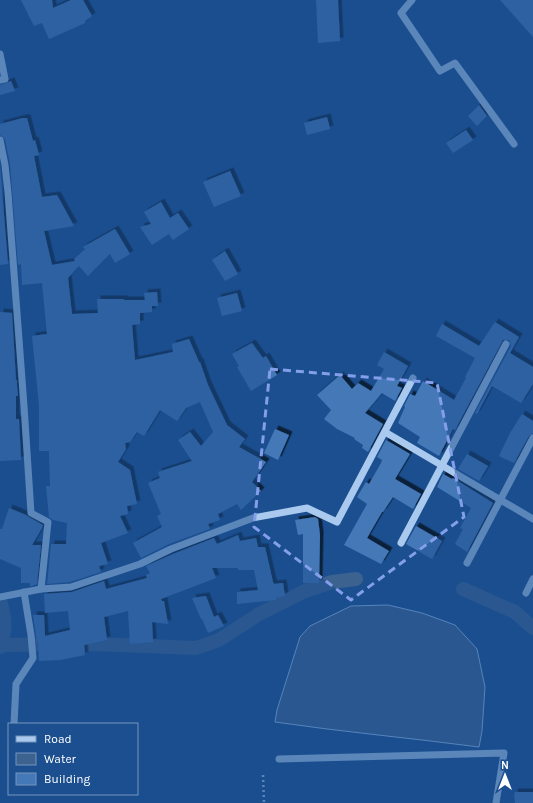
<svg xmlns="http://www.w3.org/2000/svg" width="533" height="803" font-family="Karla,sans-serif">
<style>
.water{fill:#3c6290;stroke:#9cc4f0}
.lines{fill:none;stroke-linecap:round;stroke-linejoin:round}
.canal{stroke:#3c6290;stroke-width:14}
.building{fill:#4478b7;filter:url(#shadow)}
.path{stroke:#a9c9ee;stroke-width:2.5;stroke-dasharray:2 3;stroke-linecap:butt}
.minor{stroke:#a9c9ee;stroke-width:7}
.marked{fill:none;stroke:#839eea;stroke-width:3;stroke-dasharray:8 5;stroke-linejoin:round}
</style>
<defs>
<filter id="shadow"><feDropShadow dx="3.5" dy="-3.5" stdDeviation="0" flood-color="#0009"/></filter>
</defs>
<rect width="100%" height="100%" fill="#1b4f8f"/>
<path class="water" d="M388,605L422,613L455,625L477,649L485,687L482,731L479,747C411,738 343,732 275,722L277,710L300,637L310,626L351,606Z"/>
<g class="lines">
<g class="canal">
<path d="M463,589L515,612L533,628"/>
<path d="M0,601C6,619 6,630 0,647"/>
<path d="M1,645L94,644L196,648L219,640L259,614L305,591L332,582L356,579"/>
</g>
</g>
<g class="building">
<path d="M21,0H52L53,8L71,0H83L92,16L85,21V23L49,39L42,23L34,26Z"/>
<path d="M316,0H338L340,41L318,43Z"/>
<path d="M500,0H533V37Z"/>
<path d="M11,81L15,91L0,95V85Z"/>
<path d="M479,105L487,116L477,126L468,116Z"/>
<path d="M327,117L330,129L307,135L304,123Z"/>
<path d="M23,118H27L33,141L35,140L39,155L34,156L42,197L57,195L74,226L44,231L52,265L75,261L74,259L85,249L83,247L115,229L130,254L115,263L110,254L88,276L79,266L68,278L72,314L98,313L97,299H124V300H145L144,293L157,292L158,306H152V312L140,313V324L132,325L135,360L173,352L172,344L189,339L199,362H200L208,385L227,425L245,439L239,447L266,462L252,482L261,491L241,510L237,504L218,514L220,520L208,524L210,529L169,544L141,558L133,543L162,527L157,516L161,514L148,483L160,478L158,472L192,461L178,440L190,432L201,446L213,432L200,402L186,408L177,421L160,410L144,436L137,432L130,442L125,443L126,449L118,462L130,470L137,504L127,506L128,514L120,516L128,533L101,543L108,564L99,566L101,572L70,582L47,584L51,544H66L67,523L53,520L49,517L46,486H50L49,451H39V405L32,336L47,334L42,283L22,285L21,264L18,265L10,164L5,139L0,135V124Z"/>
<path d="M466,130L473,140L453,153L446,143Z"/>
<path d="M0,166L8,264L0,265Z"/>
<path d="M230,171L241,196L214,207L203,182Z"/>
<path d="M161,202L170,218L178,213L189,229L173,240L169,234L152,245L140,227L151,224L144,212Z"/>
<path d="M225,251L238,274L225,281L212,260Z"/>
<path d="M237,293L242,311L222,316L217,298Z"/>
<path d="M0,312L12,313L16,380H17V386L18,396H16V419H19L21,460L0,461Z"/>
<path d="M495,322L519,337L510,353L533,367V384L521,403L492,386L477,414L475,413L511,346L510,342L509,340H503L455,430L453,429L439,456L417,443L420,437L398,423L405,407L404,406L410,394L415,396L423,381L454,400L466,378L465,377L475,358L436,336L442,324L479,346Z"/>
<path d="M252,343L263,358L266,356L277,375L251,391L237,367L239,366L232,354Z"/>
<path d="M384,352L408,366L397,386L402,388L395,401L382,393L365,413L383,424L368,452L362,448L363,445L354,439L355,438L337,429L324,419L331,410L317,395L340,375L352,389L358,383L371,391L384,369L377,365Z"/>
<path d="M522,414L533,421V433L529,436L514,463L499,456L510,433Z"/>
<path d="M275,429L289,435L278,460L264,453Z"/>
<path d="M386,440L410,454L395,479L421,494L413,509L393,497L383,512H382L367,538L389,551L381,564L344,545L367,504L357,497L366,482L369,484L381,463L382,460L377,457Z"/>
<path d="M467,454L488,466L479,481L458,469Z"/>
<path d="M443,474L452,479L453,478L493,503L467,552L455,544L463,529L460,528L471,508L437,487Z"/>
<path d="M9,508L26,515L29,517L43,525L42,528L32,545H41L37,584L32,586H30V583H21V568L0,559V529H2Z"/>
<path d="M315,517L318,519L320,535L319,583H303V534L298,535L295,520Z"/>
<path d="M416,526L442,541L432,559L406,544Z"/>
<path d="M238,535L240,541L256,538L258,547H265L273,582L274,584L283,583L285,596L276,598V600L237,604V592L258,590L254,570H238V568H212L216,578L161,599L162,601H164L168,624L152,622L153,642L130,644L128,611L104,617L107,640L84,645L85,655L60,660L39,661L38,642H37L33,615H44L45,636L70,630L68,611L45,613L44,594L72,592L104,581L106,589L132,582L147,578L146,575L150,573L146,566L173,554L214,538L217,544Z"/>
<path d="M206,596L214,617L218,615L224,626L208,633L202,619H201L192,598Z"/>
<path d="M514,792H533V803H515Z"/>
</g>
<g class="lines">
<path class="path" d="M263,775L264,803"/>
<g class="minor">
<path d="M412,0L401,13L440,71L455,63L514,144"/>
<path d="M0,54L5,79L0,80"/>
<path d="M0,140L5,165L8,193L24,406L31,513L48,522L41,589"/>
<path d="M385,432L533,519"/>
<path d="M401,543L506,344"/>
<path d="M467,563L533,438"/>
<path d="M526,593L533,579"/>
<path d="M0,597L41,589L71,587L140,564L171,549L253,518L307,508L337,522L413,378"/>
<path d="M14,724L16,684L33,658L31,635L24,592"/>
<path d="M279,759L504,753L496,803"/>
</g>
</g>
<path d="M0 0H533V803H0ZM270,369L437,383L464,517L351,600L254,527Z" fill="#1b4f8f" fill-opacity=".55" fill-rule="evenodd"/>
<path class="marked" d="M270,369L437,383L464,517L351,600L254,527Z"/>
<rect x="8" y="723" width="130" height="72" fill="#1b4f8f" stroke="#7695bc"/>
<rect x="16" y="736" width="20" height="6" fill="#a9c9ee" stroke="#7695bc"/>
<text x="44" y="743" font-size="12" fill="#ffffff">Road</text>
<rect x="16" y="753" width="20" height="12" fill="#3c6290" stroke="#7695bc"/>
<text x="44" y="763" font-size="12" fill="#ffffff">Water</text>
<rect x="16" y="773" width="20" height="12" fill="#4478b7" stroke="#7695bc"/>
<text x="44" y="783" font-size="12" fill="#ffffff">Building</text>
<g transform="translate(505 775)" stroke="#1b4f8f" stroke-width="3" paint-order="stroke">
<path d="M0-3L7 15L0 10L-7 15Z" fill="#ffffff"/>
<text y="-6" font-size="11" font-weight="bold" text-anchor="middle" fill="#ffffff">N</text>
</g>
</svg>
